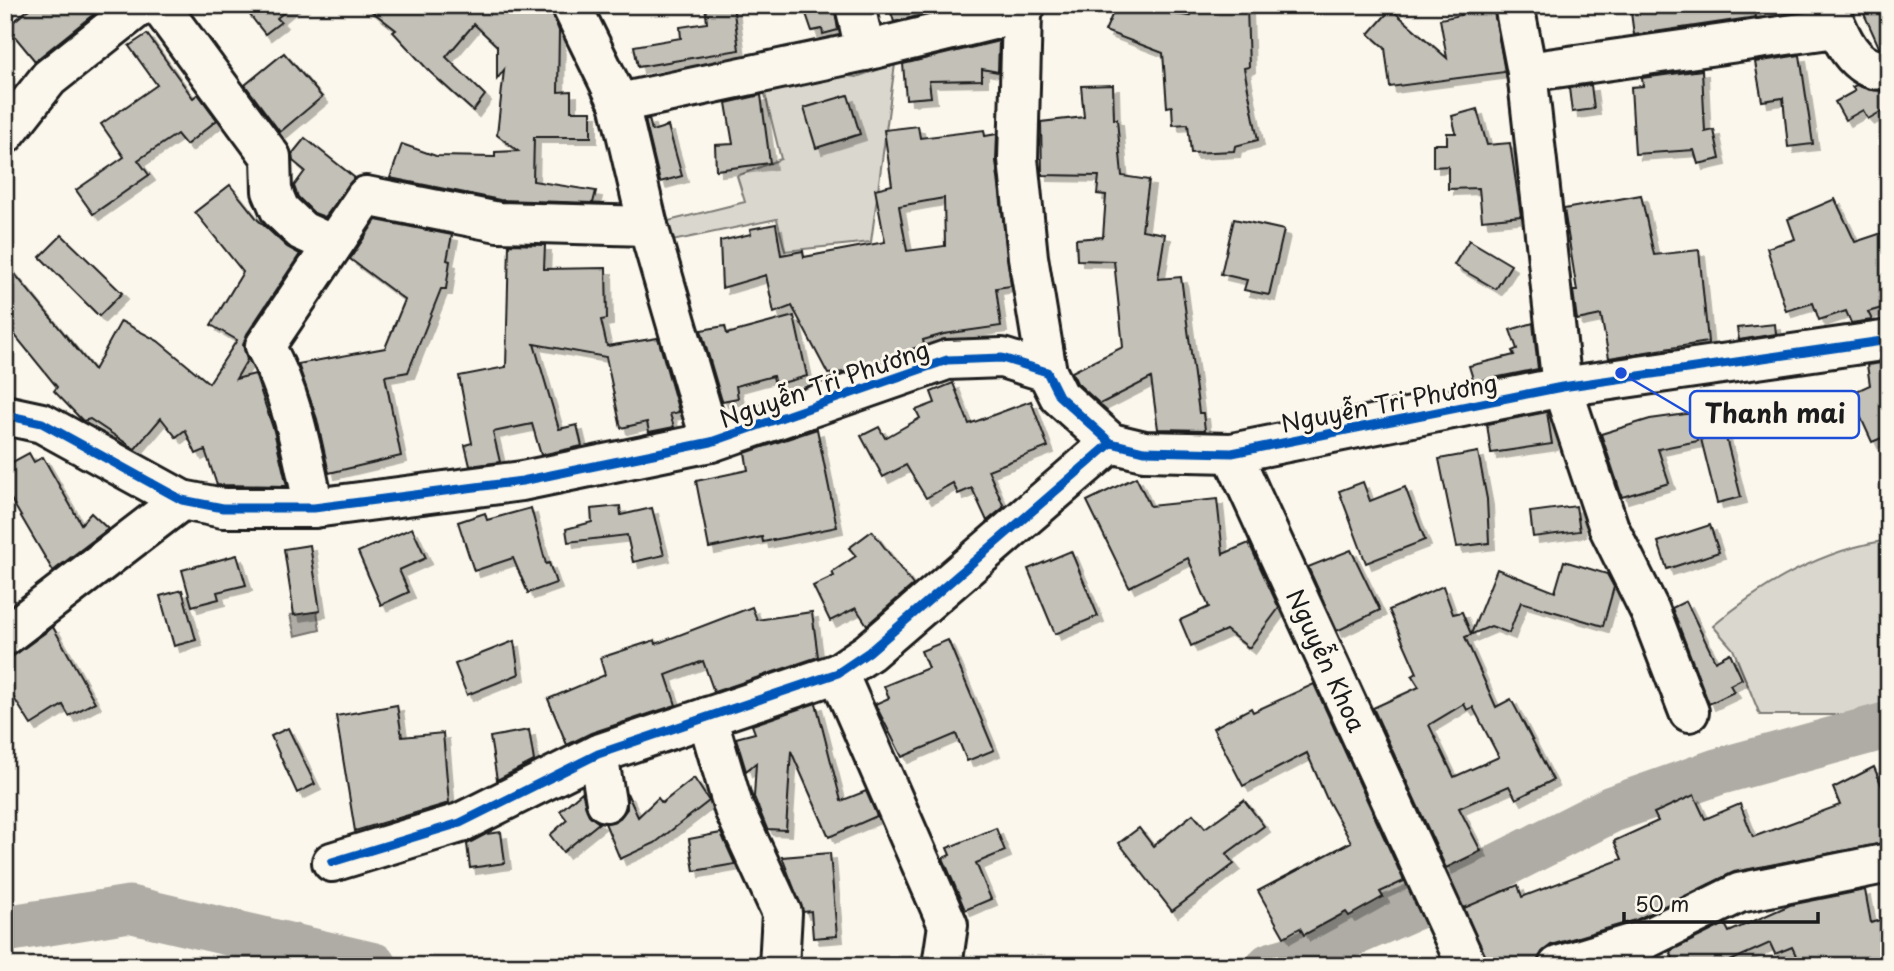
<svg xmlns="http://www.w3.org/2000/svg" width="1894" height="971" font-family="'Playpen Sans',sans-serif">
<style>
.green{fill:#dad7ce;stroke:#7b7a75;stroke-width:2}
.water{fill:#afaca5;stroke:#74726e;stroke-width:2}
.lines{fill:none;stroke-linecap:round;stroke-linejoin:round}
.river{stroke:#afaca5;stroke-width:47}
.building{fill:#c3c0b8;stroke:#1c1c1c;stroke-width:2;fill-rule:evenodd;filter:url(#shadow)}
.minor-casing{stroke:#1c1c1c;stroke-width:44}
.minor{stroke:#fbf7ec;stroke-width:38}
.cycleway-casing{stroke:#fbf7ec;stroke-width:13}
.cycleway{stroke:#0057b8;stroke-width:9}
.labels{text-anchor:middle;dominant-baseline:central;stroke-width:6;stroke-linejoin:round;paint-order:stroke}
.street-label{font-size:24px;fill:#1c1c1c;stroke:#fbf7ec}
.leader{fill:none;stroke:#1d4ed8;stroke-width:2.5}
.callout-dot{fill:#1d4ed8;stroke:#fbf7ec;stroke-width:2.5}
.callout{fill:#fbf7ec;stroke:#1d4ed8;stroke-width:2.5}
.callout-label{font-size:26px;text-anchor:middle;font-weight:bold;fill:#1c1c1c}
</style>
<defs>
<filter id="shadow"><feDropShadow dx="6" dy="6" stdDeviation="0" flood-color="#0004"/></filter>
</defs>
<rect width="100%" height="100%" fill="#fbf7ec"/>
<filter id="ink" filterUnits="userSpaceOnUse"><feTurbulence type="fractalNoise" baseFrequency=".0143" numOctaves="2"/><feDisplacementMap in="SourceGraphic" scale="14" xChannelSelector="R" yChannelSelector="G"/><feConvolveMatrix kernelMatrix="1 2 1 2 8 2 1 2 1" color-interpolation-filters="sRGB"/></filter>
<g filter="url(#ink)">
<g class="green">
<path d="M895,64L871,242L785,251L777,219L663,243L648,226L745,202L737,176L781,159L763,86L783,68L856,77Z"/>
<path d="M1889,540V711L1872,715H1760L1733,649L1713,626C1762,584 1824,549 1889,540Z"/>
</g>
<path class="water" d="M317,611L320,630L295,636L290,615Z"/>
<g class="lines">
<g class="river">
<path d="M5,929L129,909L374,966"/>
<path d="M1270,966L1294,959L1456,888L1612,809L1717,772L1889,725"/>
</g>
</g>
<g class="building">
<path d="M34,5H105L35,61L7,27Z"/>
<path d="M242,5H293L277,18L281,22L265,34Z"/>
<path d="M364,5H549L559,31L558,92L571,91V111H591V137H534L533,181L596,191L593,203L500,200L390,178L402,144L436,156L495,157V152L518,151L497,135L504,70L497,79V46L474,24L446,57L485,95L473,111L430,72L393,32L396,30Z"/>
<path d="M705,5H733L739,50L638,67L634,46L681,38L680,27L707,23Z"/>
<path d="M803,5H834L838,30L823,34L822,29L812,31Z"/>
<path d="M889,5H961L894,22Z"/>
<path d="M1461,5H1493L1505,72L1390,87L1385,48L1369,34L1391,9L1447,58L1440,19L1461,15Z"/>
<path d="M1630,5H1754L1756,17L1634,35Z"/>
<path d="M1860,5H1889V47H1879Z"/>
<path d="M1116,6L1190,16V12L1247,8L1249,67L1244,68L1258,140L1235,146L1234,151L1191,153L1188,124L1173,125L1172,106L1167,107L1163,53L1105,31Z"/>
<path d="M147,34L193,98L198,94L217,120L186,145L177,134L138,160L149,175L93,214L76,190L124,157L101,124L157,85L129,46Z"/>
<path d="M999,41L998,72L982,69V80L929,81L931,97L906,99L903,64Z"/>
<path d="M284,53L322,97L280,132L245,85Z"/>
<path d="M1800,55L1813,144L1788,147L1783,98L1762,101L1755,62Z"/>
<path d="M1702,70L1705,132L1714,130L1720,159L1698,164L1694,150L1635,154L1631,87L1643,86L1642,78Z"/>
<path d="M1113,85L1114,119H1117L1122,176L1149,180L1142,230L1165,234L1158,279L1181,277L1199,413H1203L1205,430L1158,429L1151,378L1100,404L1077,383L1072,372L1123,347L1114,261L1077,260L1076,239L1103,237L1106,195L1097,194L1099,176L1042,175L1041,122L1084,117L1081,86Z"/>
<path d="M1591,85L1594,109L1572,112L1569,88Z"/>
<path d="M1856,85L1870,90L1889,91V107L1868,119L1863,110L1845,120L1835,102L1855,91L1852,87Z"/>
<path d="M761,95L770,163L716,170L715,145L733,144L726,103Z"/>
<path d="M848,95L860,134L816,148L804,108Z"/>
<path d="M1477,109L1487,145L1510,143L1521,216L1482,220L1479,188L1448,189V166L1433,167V144H1447V133H1456L1452,116Z"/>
<path d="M649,119L652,131L668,126L682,176L660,182L645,120Z"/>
<path d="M918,126L920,138L984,130L985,136L997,134L996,161L1011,286L996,288L1001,326L944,334L923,340L924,345L845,372L828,374L792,306L774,313L766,275L722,288L720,241L751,234L750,229L776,224L781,255L803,251L804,257L885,242L875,189L892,185L884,130ZM944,198L945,246L907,251L899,206Z"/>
<path d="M305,138L355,178L325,217L314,213L298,197L294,186L305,171L293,161L292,154Z"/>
<path d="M230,185L258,220L287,247L300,254L247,334L243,345L247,360L236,379L255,374L274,431L287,486L217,485L205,450L196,454L185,430L176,437L161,418L135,449L90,419L83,421L54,391L57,387L5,323V262L94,370L121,321L158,341L209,383L237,340L211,325L243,272L195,212Z"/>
<path d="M1641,195L1654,255L1699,250L1708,342L1609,358L1601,315L1577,320L1573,291H1577L1564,209Z"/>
<path d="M1835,199L1855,242L1885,232L1889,243V306L1868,312L1872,320L1851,323L1846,311L1819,320L1813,303L1786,311L1767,248L1795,239L1788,219Z"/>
<path d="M1234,219L1284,230L1269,295L1244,290L1247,280L1221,274Z"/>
<path d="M376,220L452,235L447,260L450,261L446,289H441L408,372L385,376L401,456L329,473L317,419L298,364L385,348L405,300L350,259Z"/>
<path d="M62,235L122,293L99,316L40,257Z"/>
<path d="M1469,240L1511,265L1496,289L1454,265Z"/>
<path d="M509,244L545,245L544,269L606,268L607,319L601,320L607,346L658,338L679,412L670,414L674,427L649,432L647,422L621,428L606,357L534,344L559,429L577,425L582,446L541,455L532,424L493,432L500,462L470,466L465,445L472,443L459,376L506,367Z"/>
<path d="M794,316L807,376L775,385L773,376L736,386L738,398L722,401L701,330L725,326L727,334Z"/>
<path d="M1533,323L1538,369L1474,382L1469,366L1514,355L1512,351L1517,349L1510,330Z"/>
<path d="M1775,324L1776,334L1739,340L1737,328Z"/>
<path d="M1889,362V435L1872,442L1850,394L1870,385L1867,365Z"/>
<path d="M953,383L969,424L1031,401L1048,447L988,470L1004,507L987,521L972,488L958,494L953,483L926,498L906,465L883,477L861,436L879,427L885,438L920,418L916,410L935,403L931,392Z"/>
<path d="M1547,412L1552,444L1491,453L1487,424Z"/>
<path d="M1693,413L1698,441L1658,449L1669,483L1622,497L1601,434L1650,419Z"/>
<path d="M1723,426L1741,497L1717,503L1699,431Z"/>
<path d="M817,429L837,527L763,542L762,537L709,548L696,481L748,470L745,453Z"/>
<path d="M1478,452L1487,499L1489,543L1457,547L1439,459Z"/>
<path d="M29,453L34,462L43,457L81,524L91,513L108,529L53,571L5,489V466Z"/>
<path d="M1136,477L1150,506L1217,499L1223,554L1249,543L1279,608L1249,648L1226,630L1191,646L1180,620L1209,607L1188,558L1129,587L1087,501Z"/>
<path d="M1363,482L1370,501L1405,487L1425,540L1366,563L1339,491Z"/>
<path d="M620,506L621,515L652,508L664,555L633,562L627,535L568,542L566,529L592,522L591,509Z"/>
<path d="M1576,506L1580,531L1533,537L1530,512Z"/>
<path d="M531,508L546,564L549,563L556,583L528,593L513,558L474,571L458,522L485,513L487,520Z"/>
<path d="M1710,525L1719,552L1667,569L1658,542Z"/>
<path d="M412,528L426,558L399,570L409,592L381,605L358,552Z"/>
<path d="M872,531L913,585L867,625L856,608L830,621L813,586L834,576L832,572L856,556L849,548Z"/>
<path d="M310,545L320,611L294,615L284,549Z"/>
<path d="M1351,550L1380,610L1337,631L1308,567Z"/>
<path d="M1071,551L1098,616L1055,634L1028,569Z"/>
<path d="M237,555L246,585L217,592L219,599L192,606L182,570Z"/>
<path d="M1564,561L1607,574L1614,587L1603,626L1521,602L1509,633L1491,626L1465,637L1496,707L1511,699L1553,780L1516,799L1509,786L1459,808L1481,851L1446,868L1373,708L1419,687L1412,676L1417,673L1389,610L1443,586L1453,614L1462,612L1471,634L1497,569L1555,592ZM1464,704L1467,710L1473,707L1499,757L1454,777L1429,725Z"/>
<path d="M182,590L196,640L174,646L160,596Z"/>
<path d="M1686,601L1715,661L1730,653L1742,679L1730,685L1734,692L1709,704L1672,608Z"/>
<path d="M752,607L757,620L812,612L818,657L714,692L703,661L666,675L676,705L591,733L567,745L548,699L605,675L600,658L655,640L656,644Z"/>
<path d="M53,627L95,702L69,716L63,705L31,725L5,684V662Z"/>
<path d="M948,640L994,750L967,761L956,734L902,757L875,704L889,698L884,686L928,668L921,651Z"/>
<path d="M514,641L519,674L467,695L455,664Z"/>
<path d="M1314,684L1404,881L1380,892L1383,897L1349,916L1346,912L1304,935L1300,928L1284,937L1258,891L1351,842L1326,797L1307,753L1243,786L1213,728L1251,708L1253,712Z"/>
<path d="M816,703L841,801L866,791L877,816L829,837L791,751L786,830L767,829L754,797L756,763L746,771L736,738L755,733L752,725Z"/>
<path d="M397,705L402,737L443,733L449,803L355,831L336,716Z"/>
<path d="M288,728L315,784L297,793L271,736Z"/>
<path d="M529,730L534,761L497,780L490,737Z"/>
<path d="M1874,767L1889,803V842L1734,872L1636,920L1551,945L1542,952L1537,966H1488L1464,908L1518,885L1522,897L1622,859L1614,841L1658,821L1654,813L1694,795L1705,819L1740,804L1753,837L1840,805L1833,788Z"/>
<path d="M694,778L709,801L655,843L620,859L605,823L620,818L627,809V793L638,817L658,798L662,803Z"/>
<path d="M582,792L589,815L599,823L563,852L550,835L567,820L560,811Z"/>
<path d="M1244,800L1264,826L1226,854L1234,864L1172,911L1119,843L1139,828L1153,846L1193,814L1205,828Z"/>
<path d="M996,828L1005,851L976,863L991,899L965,910L943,858L950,855L947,848Z"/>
<path d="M501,832L505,863L470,868L467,844L486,834Z"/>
<path d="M721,833L735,864L694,871L689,839Z"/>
<path d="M830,853L837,936L813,938L811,911L803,912L782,857Z"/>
<path d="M1865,890L1871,923L1889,917V966H1801L1792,947L1775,954L1770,943L1719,966H1676L1670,951L1725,924L1729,932L1790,905Z"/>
</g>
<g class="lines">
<defs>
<g id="minor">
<path d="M159,5L271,157L272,191L280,210L302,231L331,244"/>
<path d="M571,5L619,103L648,226L711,442"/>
<path d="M855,5L865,51"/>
<path d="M1514,5L1527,72L1562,387L1609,528L1650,611L1689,712"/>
<path d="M1828,5C1838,32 1854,76 1889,69"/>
<path d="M1022,13L1018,159L1028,257L1047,372"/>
<path d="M1527,72L1836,28"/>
<path d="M619,103L865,51L1022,13L1026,5"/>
<path d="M5,134L49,78L141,5"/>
<path d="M5,415L42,423L182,500L223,508H314L522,481L711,442L947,360L1002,358L1047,372L1059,396L1111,443L1144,451L1232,453L1562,387L1889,340"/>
<path d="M1232,453L1467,966"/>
<path d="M314,508C302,452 293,397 265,346L366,196L498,222L648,226"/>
<path d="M5,636L182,500"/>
<path d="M838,673L948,925L942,966"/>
<path d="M707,717L734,809L782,913L779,966"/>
<path d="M598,754L606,802"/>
<path d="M332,862L460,823L598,754L838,673L869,652L1111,443"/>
<path d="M1558,966L1644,940L1739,893L1889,863"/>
</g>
</defs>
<use href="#minor" class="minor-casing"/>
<use href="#minor" class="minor"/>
<defs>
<g id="cycleway">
<path d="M5,415L42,423L182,500L223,508H314L522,481L711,442L947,360L1002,358L1047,372L1059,396L1111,443L1144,451L1232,453L1562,387L1889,340"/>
<path d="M332,862L460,823L598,754L838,673L869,652L1111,443"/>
</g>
</defs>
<use href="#cycleway" class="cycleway-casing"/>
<use href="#cycleway" class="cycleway"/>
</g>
</g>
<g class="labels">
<g class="street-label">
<text transform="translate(824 383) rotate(-19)">Nguyễn Tri Phương</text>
<text transform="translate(1389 402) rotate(-11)">Nguyễn Tri Phương</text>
<text transform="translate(1327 660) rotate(65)">Nguyễn Khoa</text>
</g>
</g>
<path class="leader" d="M1621 373L1690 414"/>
<circle class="callout-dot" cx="1621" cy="373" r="7"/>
<rect class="callout" x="1690" y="391" width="169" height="47" rx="7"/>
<g class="callout-label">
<text x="1775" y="423">Thanh mai</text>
</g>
<rect width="1894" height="971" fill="none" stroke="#fbf7ec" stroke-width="28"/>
<rect x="14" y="14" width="1866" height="943" fill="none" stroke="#1c1c1c" stroke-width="2.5" filter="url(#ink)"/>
<path d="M1624 912v10h194v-10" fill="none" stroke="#1c1c1c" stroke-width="3.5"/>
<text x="1635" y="912" font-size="21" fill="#1c1c1c" stroke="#fbf7ec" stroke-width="5" paint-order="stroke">50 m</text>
</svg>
